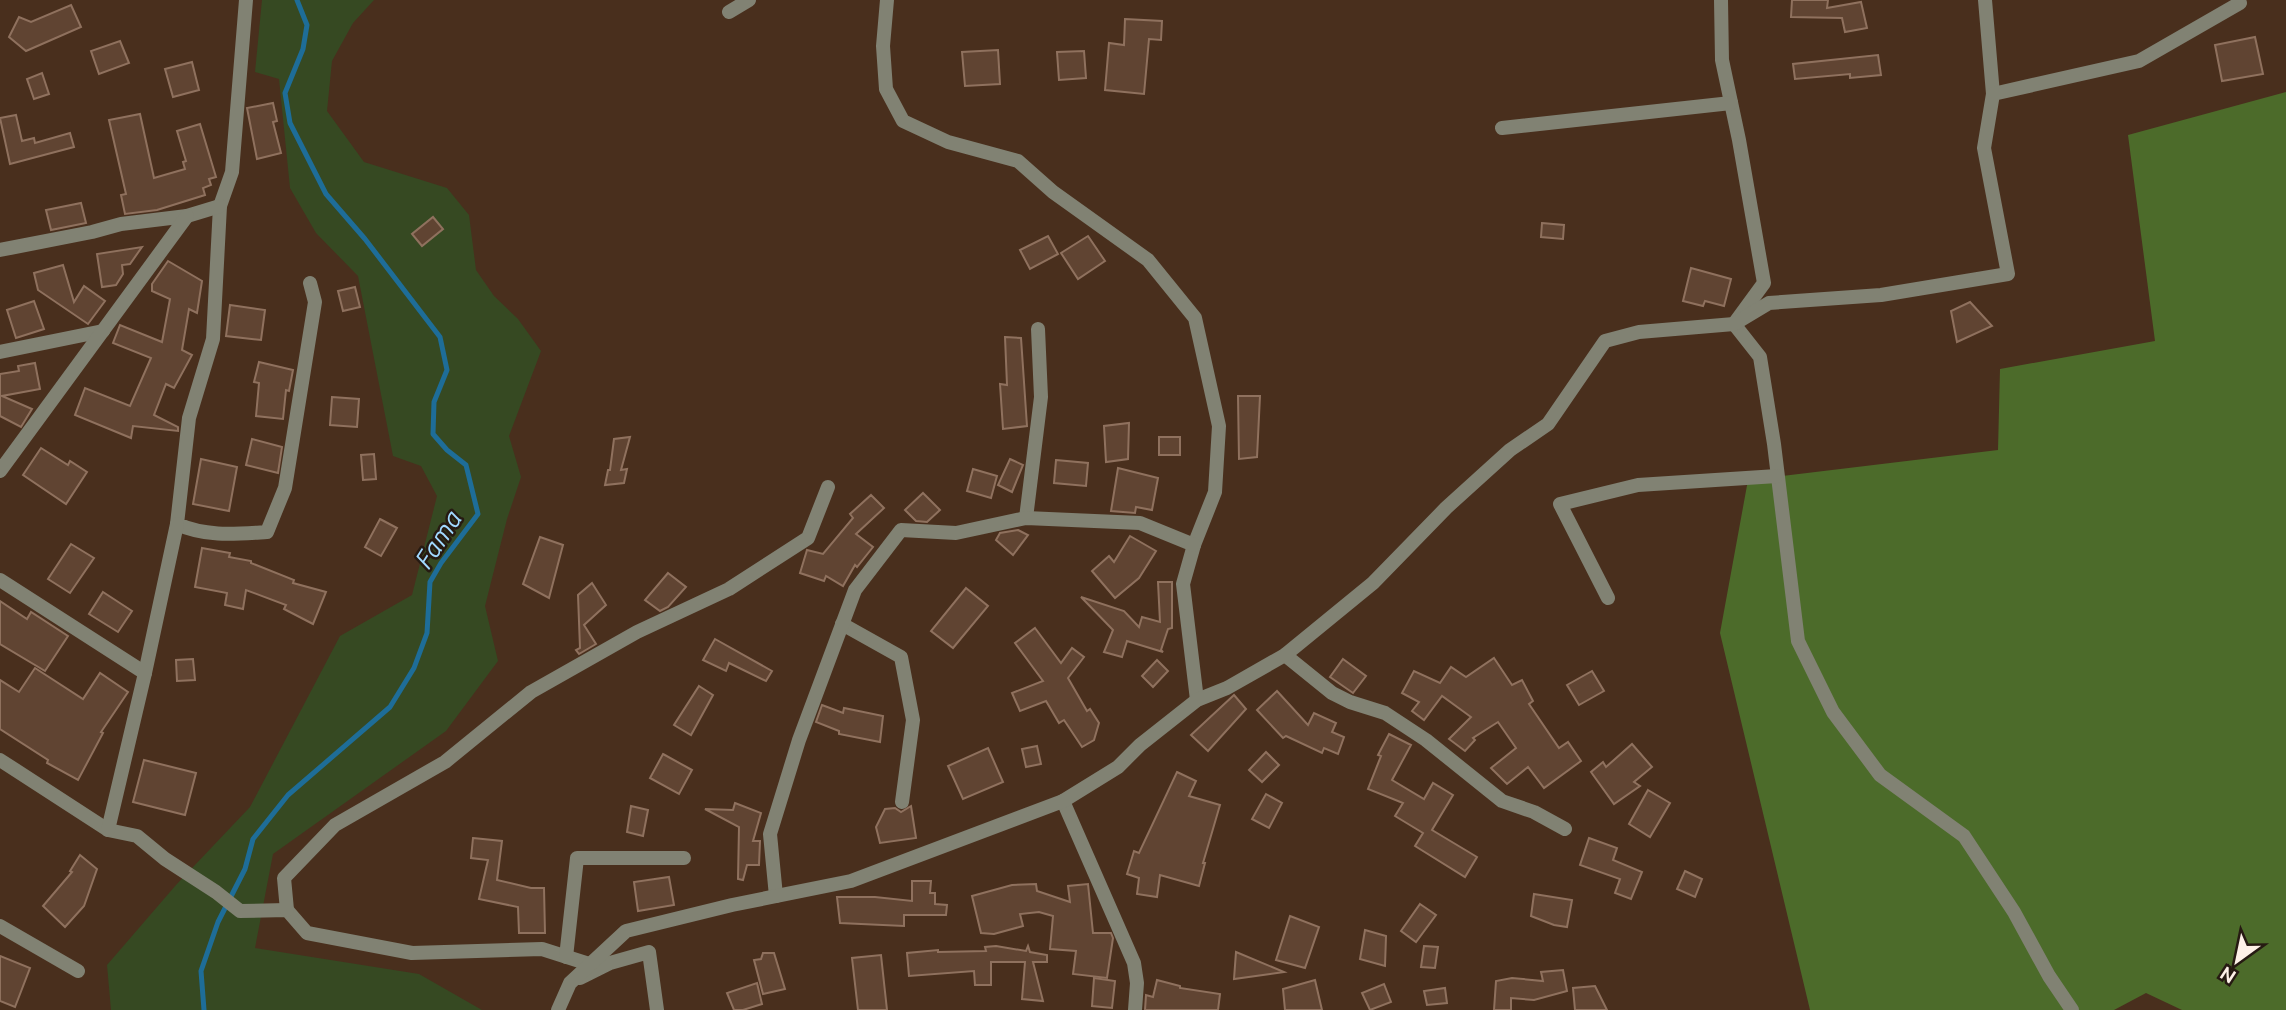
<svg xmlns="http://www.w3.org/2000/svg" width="2286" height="1010" font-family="Ubuntu,sans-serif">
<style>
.green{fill:#364922}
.forest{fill:#4c6b2a}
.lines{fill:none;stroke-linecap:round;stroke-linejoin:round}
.stream{stroke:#1e6d98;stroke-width:5}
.building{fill:#604432;stroke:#8f715e;stroke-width:2}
.minor{stroke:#818273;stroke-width:14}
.labels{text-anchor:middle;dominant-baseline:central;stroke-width:5;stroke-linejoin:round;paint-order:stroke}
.water-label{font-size:26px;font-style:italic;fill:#a1d9ff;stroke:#261a12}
</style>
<rect width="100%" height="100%" fill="#492f1d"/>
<path class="green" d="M262,0H374L353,23L332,61L327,111L364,162L447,188L469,215L476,270L494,296L518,319L541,351L509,436L521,477L507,519L485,606L498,661L446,731L273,854L255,948L419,974L482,1010H111L107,965L176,885L250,807L340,636L412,595L437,496L421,466L393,456L358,276L316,233L290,188L279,79L255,72Z"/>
<path class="forest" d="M2286,92V1010H2182L2146,993L2114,1010H1810L1720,633L1748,480L1998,450L2000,369L2155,341L2128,135Z"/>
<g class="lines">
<path class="stream" d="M204,1010L201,971L218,922L245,869L253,839L288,795L390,707L414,668L427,633L430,582L441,563L478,514L466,465L447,450L433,434L434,402L447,370L440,337L365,239L326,194L290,123L285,93L303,49L307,25L297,0"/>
</g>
<g class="building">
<path d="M1792,0H1828L1827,8L1861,2L1867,28L1845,32L1842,18L1791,17Z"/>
<path d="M71,5L81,27L26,51L9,37L19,17L31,22Z"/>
<path d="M1125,19L1162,21L1161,40L1149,39L1144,94L1105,90L1109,43L1124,45Z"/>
<path d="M2255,37L2263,74L2222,81L2215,45Z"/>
<path d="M120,41L129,63L99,74L91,51Z"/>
<path d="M998,50L1000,84L965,86L962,52Z"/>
<path d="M1084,51L1086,78L1059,80L1057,52Z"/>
<path d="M1878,55L1881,75L1850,78V74L1795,79L1793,64Z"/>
<path d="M192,62L199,90L173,97L165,69Z"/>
<path d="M42,73L49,94L34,99L27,79Z"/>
<path d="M273,103L277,121L273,122L281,153L257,159L247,108Z"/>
<path d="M140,114L154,178L185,169L183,162L186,161L177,131L200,124L216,177L209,179L211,185L203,188L205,195L157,210L125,214L121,195L126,194L109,120Z"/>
<path d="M16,115L22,141L34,138L35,143L70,133L74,147L10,164L0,118Z"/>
<path d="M81,203L86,223L51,230L46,210Z"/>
<path d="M433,217L443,229L422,246L412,234Z"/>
<path d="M1542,223L1564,225L1563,239L1541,237Z"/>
<path d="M1048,236L1058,254L1030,269L1020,250Z"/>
<path d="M1088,236L1105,261L1078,279L1061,253Z"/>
<path d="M142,247L130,264L122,265L123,274L116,285L102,287L97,254Z"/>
<path d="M168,261L202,281L197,313L189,309L182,350L192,355L174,388L166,384L154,415L178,427V431L133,426L131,438L75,415L85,388L130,406L151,358L113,343L120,325L162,342L170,299L152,291V284Z"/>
<path d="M63,265L74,302L84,286L105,301L88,324L38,290L34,273Z"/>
<path d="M1691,268L1731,279L1724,306L1705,301L1703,306L1683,301Z"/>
<path d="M355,287L360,307L343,311L338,291Z"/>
<path d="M34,301L44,329L16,338L7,310Z"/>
<path d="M1970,302L1992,326L1957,342L1951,311Z"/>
<path d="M230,305L265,310L261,340L226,336Z"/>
<path d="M1005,337L1021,338L1027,426L1003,429L1000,384L1007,385Z"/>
<path d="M259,362L293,370L289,391L286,390L283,419L256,416L259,383L254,382Z"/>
<path d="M35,363L40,389L2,396L32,409L21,427L0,416V374L19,371L18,366Z"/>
<path d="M1238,396H1260L1257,457L1239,459Z"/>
<path d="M332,397L359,399L357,427L330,425Z"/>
<path d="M1129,423L1128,459L1106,462L1104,426Z"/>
<path d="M630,437L621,470L627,469L624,483L605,485L608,470H610L614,439Z"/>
<rect x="1159" y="437" width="21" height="18"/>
<path d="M252,439L282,447L278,473L246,465Z"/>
<path d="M41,448L68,465L70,461L87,472L66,504L23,475Z"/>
<path d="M374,454L376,479L363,480L361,455Z"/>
<path d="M201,459L237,467L229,511L193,504Z"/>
<path d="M1010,459L1023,465L1012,492L998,485Z"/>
<path d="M1056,460L1088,463L1086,486L1054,483Z"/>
<path d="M1118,468L1158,478L1152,510L1136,507L1135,513L1111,511Z"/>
<path d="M973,469L997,476L991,498L967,491Z"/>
<path d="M923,493L940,510L927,522L916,521L905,510Z"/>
<path d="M871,495L884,508L856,534L873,547L857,567L855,565L843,586L826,576L824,581L800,573L807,550L823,554L853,518L850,514Z"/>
<path d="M380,519L397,528L381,556L365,547Z"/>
<path d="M1018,530L1028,535L1013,555L996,540L1000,533Z"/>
<path d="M1130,536L1156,551L1139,578L1115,598L1092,571L1109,556L1114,562Z"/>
<path d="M540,537L563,545L549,598L523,584Z"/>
<path d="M71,544L94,558L70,593L48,579Z"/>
<path d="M202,548L230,553L229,557L251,561V563L294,580L293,583L326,592L313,624L284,609L286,605L246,590L243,609L225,605L227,593L195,587Z"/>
<path d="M668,573L686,587L668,607L660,611L645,600Z"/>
<path d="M1158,582H1172V628L1168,629L1161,650L1163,652L1127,641L1122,657L1104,652L1113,630L1081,597L1124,611L1139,627L1142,617L1160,622Z"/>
<path d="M592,583L606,605L584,625L596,644L579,654L576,650L580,648L578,595Z"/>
<path d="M966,588L988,606L953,648L931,631Z"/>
<path d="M103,592L132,611L118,632L89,614Z"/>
<path d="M0,601L27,619L31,612L68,636L45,671L0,644Z"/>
<path d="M1035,628L1061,663L1072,648L1084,657L1068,678L1087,711L1090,709L1099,723L1094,740L1082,747L1064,720L1059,723L1046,701L1020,711L1012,693L1043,681L1015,643Z"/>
<path d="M715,639L772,671L766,681L729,663L726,671L703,660Z"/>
<path d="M1494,658L1512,685L1522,680L1533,701L1529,704L1559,748L1568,742L1581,761L1544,788L1528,767L1507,784L1491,768L1516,748L1498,722L1473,738L1475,740L1465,751L1449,739L1471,717L1442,696L1424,720L1412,711L1419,702L1402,693L1414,671L1440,683L1451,667L1466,677Z"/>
<path d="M193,659L195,680L177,681L176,660Z"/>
<path d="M1343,659L1366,676L1353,693L1330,677Z"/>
<path d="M1157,660L1168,671L1153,687L1142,676Z"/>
<path d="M35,668L83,699L100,673L128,692L101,732L103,733L78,780L47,763L48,760L0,729V680L19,692Z"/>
<path d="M1592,671L1604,691L1579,705L1567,685Z"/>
<path d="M699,686L713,695L691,735L674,725Z"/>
<path d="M1277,691L1308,725L1314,713L1336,723L1332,732L1344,737L1338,754L1324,748L1322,753L1286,736L1283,738L1257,710Z"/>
<path d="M1234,695L1246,709L1208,751L1191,735Z"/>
<path d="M822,705L843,713L844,708L883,716L880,742L839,734V731L816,722Z"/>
<path d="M1389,734L1411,745L1392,780L1424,799L1433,783L1453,795L1432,830L1477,857L1465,877L1415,846L1423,833L1395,816L1403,803L1368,789L1381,756L1378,755Z"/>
<path d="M1632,744L1652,767L1634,782L1640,786L1614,804L1591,772L1603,762L1606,767Z"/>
<path d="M1037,746L1041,764L1026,767L1022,749Z"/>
<path d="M988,748L1003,782L963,799L948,766Z"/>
<path d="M1266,752L1279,765L1262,782L1249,770Z"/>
<path d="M663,754L692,770L679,794L650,778Z"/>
<path d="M144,760L196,773L185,815L133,802Z"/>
<path d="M1177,772L1196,781L1189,796L1220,805L1203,863H1205L1199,886L1160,875L1157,897L1137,894L1139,878L1127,874L1134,851L1139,853Z"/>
<path d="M1648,790L1670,803L1650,837L1629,824Z"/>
<path d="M1266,794L1282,803L1269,828L1252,819Z"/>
<path d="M735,803L761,813L753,841H760L759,865H747L743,880L738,879L739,827L705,809L733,810Z"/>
<path d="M631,806L648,810L643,836L627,832Z"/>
<path d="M911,806L916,838L880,843L876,827L885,809L895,808L901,812Z"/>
<path d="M473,838L502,841L497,880L531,888H544L545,933H519L518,907L479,899L488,860L471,858Z"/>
<path d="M1589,838L1617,848L1613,860L1642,872L1631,899L1615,893L1620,879L1580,865Z"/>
<path d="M80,855L97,869L84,906L65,927L43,906L72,872L70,871Z"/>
<path d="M1685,871L1702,879L1695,897L1677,889Z"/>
<path d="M669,877L674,905L638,911L634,882Z"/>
<path d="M912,881H931L930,893H935V904L947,905L946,915H904V926L840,923L837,897H875L912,901Z"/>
<path d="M1036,884L1037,891L1070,902L1068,886L1088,884L1093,933H1111L1113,938L1107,978L1073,974L1076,951L1050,949L1053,916L1039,912L1020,914L1023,926L994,934L981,933L972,896L1012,885Z"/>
<path d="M1534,894L1572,900L1567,927L1554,925L1531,916Z"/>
<path d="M1420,904L1436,915L1416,942L1401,931Z"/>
<path d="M1290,916L1319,927L1305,968L1276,960Z"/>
<path d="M1365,930L1386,936L1385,966L1360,959Z"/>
<path d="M996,946L1026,951L1028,946L1030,952L1047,955V962H1033L1043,1001L1022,999L1025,962H991V985H975L974,971L909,976L907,953L938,950V952L986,951L985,947Z"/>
<path d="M1424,946L1438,947L1435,968L1421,967Z"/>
<path d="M1236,952L1284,972L1234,979Z"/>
<path d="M763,953H774L785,989L763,994L754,960L761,959Z"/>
<path d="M881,955L887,1010H858L852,958Z"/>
<path d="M0,956L30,968L15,1007L0,1001Z"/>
<path d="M1563,970L1567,991L1534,1000L1511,998V1010H1494L1496,981L1512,978L1543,981L1541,972Z"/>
<path d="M1094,978L1115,981L1112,1008L1092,1006Z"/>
<path d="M1157,980L1180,986V988L1220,994L1218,1010H1145L1146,995L1153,997Z"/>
<path d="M1315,980L1322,1010H1285L1283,989Z"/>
<path d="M757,983L762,1004L743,1010H734L727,993Z"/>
<path d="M1384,984L1391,1002L1370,1010L1362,993Z"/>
<path d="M1595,986L1607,1010H1575L1573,988Z"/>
<path d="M1445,988L1447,1003L1427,1005L1424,991Z"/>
</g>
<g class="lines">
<g class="minor">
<path d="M246,0L232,172L220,206L213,339L189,418L177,524C206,537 235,534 267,532L285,488L315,302L310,283"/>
<path d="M887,0L883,46L886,89L903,121L948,142L1018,161L1053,192L1148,260L1195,318L1219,426L1215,492L1194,545L1183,584L1197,700"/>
<path d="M1721,0L1722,60L1739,140L1764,283L1734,324L1760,357L1774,444L1798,641L1833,712L1880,775L1964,836L2014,912L2049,976L2072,1010"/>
<path d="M1985,0L1993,94"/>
<path d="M729,12L749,0"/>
<path d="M1502,128L1731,103"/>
<path d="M0,250L92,232L121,224L187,216L220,206"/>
<path d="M0,352L103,331"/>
<path d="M0,471L187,216"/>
<path d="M1026,518L1041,397L1038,329"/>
<path d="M0,580L145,673"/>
<path d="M1608,598L1560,504L1638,485L1777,476"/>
<path d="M842,624L901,657L913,720L902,802"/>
<path d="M1285,655L1332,693L1350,702L1385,713L1426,740L1502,801L1534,812L1565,829"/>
<path d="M0,760L108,830L137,836L165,859L216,892L240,911L287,910L307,933L412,953L542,949L589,964"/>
<path d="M1063,801L1134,963L1137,983L1135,1010"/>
<path d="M108,830L145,673L177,524"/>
<path d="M776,896L770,834L799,740L855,590L901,530L956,533L1026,518L1140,523L1194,545"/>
<path d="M287,910L284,878L335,825L445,762L531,692L637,632L729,589L808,538L828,487"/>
<path d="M0,926L78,971"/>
<path d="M566,957L577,858H684"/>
<path d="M580,978L610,963L649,952L657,1010"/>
<path d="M558,1010L570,983L626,931L732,905L851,881L1063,801L1118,767L1140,745L1197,700L1227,688L1285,655L1373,583L1446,508L1510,450L1548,424L1605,341L1639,332L1734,324L1769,303L1881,295L2008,274L1984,148L1993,94L2139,61L2240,3"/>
</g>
</g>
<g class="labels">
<g class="water-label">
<text transform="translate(438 539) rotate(-57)">Fama</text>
</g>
</g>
<g transform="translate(2237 961) rotate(213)" stroke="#261a12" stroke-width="5" paint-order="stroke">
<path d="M0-5L12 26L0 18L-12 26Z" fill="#fef1e8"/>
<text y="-10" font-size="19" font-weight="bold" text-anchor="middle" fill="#fef1e8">N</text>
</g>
</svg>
